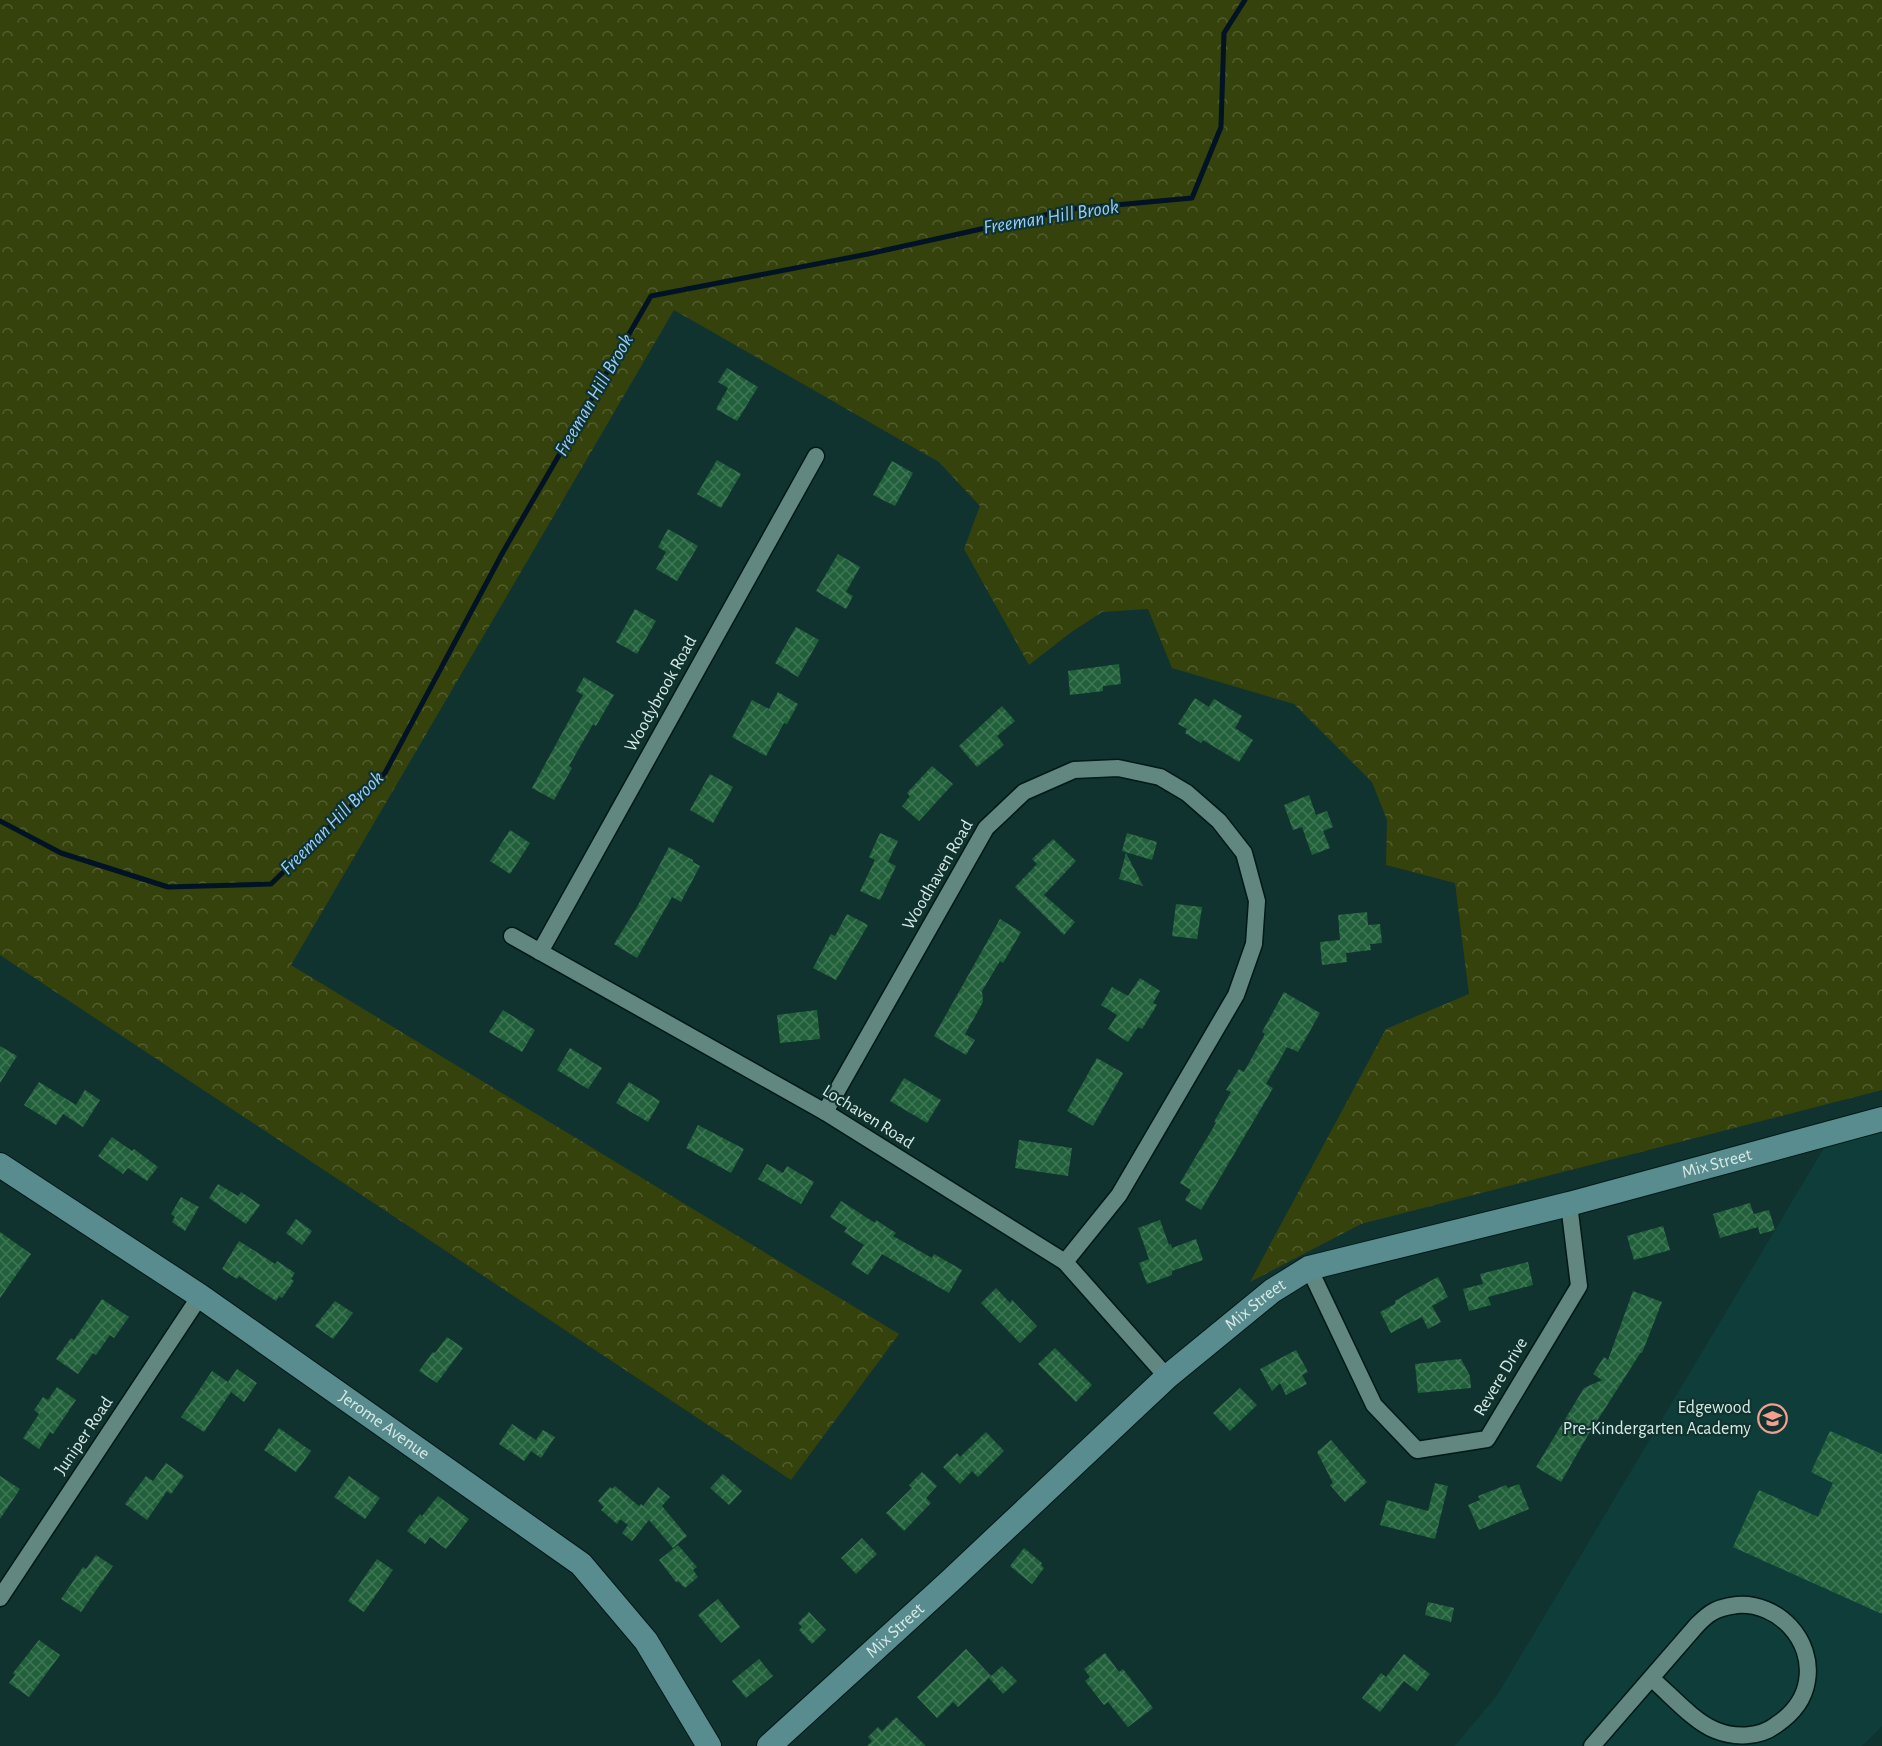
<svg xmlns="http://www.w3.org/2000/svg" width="1882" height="1746" font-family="'Alegreya Sans',sans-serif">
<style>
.built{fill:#0f3e3a}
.forest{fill:url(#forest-crowns)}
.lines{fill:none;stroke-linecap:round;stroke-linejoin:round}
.stream{stroke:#011325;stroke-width:5}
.building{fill:url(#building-cross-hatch)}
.minor-casing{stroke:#011917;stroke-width:19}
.secondary-casing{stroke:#011917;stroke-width:26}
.minor{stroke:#628680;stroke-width:16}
.secondary{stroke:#588c8f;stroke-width:24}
.labels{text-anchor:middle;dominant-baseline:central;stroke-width:4.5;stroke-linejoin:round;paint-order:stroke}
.street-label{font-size:18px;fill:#d7eae6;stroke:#10332f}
.poi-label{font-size:18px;fill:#d7eae6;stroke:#10332f;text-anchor:end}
.water-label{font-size:20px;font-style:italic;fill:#99ccfb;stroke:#10332f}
</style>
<defs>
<pattern id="forest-crowns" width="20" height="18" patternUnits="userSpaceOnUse" patternTransform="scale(1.5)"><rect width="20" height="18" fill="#35420b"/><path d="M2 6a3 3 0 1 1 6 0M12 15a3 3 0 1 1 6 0" fill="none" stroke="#525d2f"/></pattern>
<pattern id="building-cross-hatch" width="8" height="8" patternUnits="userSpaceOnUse" patternTransform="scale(1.5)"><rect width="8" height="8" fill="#21603a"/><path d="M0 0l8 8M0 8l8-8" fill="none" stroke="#407756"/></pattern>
</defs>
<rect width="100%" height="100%" fill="#10332f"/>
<path class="built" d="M1882,1119V1726L1862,1746H1455L1498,1694L1833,1133Z"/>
<path class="forest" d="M0,0H1882V1090L1361,1224L1250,1282L1386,1029L1469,994L1455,883L1386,865L1387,820L1372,782L1294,704L1172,668L1148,609L1102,612L1070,633L1029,665L964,549L980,506L939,462L674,310L291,965L899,1334L791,1480L0,955Z"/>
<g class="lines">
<path class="stream" d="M0,821L61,853L168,887L271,884L385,773L503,552L651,296L868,254L1072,209L1192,198L1221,127L1224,33L1245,0"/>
</g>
<g class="building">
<path d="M727,368L758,387L737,421L716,409L728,388L718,382Z"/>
<path d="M717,460L741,474L721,508L697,494Z"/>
<path d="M892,461L913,473L895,506L873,495Z"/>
<path d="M668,529L698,546L677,581L656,569L666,552L658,547Z"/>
<path d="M838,554L860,567L846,592L853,596L846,609L816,591Z"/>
<path d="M635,609L656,621L637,654L616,642Z"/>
<path d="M796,627L819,640L798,677L775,663Z"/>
<path d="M1119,664L1121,684L1103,686V691L1070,695L1068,671Z"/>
<path d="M584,677L614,695L596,726L593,724L569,766L572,768L554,800L532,788L583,695L576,691Z"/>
<path d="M778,692L798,704L787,724L784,723L766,756L732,737L752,700L769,709Z"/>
<path d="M1195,698L1209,707L1214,699L1242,716L1235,728L1253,740L1239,762L1203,740L1201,743L1185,733L1187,729L1178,724Z"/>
<path d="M1002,706L1015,721L997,736L1004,745L977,767L959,746Z"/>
<path d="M932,766L953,784L919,821L902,806L910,796L907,793Z"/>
<path d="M710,774L733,787L713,823L690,810Z"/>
<path d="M1309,795L1316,815L1327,811L1333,827L1323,831L1330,848L1312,855L1302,827L1293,830L1284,805Z"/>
<path d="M510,830L530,843L510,874L490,861Z"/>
<path d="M880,833L898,841L888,862L896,866L880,900L860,891L875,860L869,857Z"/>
<path d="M1127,833L1157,842L1152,860L1122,851Z"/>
<path d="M1053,839L1076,861L1044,895L1075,922L1064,935L1015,887L1037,864L1032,859Z"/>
<path d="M669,847L693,860V862L700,866L681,902L672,897L637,958L614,944L636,909Z"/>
<path d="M1126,853L1143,886L1119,879Z"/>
<path d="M1176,904L1202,907L1197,939L1172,936Z"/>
<path d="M1367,912L1368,925L1380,924L1382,943L1370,944L1371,950L1346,953L1347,962L1322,965L1320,942L1340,940L1338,915Z"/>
<path d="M847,914L868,925L836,980L813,968L831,934L835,936Z"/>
<path d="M1000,919L1021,932L1003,963L1000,961L982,991L983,1002L965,1034L975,1040L966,1055L934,1036Z"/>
<path d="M1140,978L1160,991L1153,1003L1157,1005L1142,1029L1138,1027L1128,1042L1108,1029L1117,1015L1101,1005L1112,987L1128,996Z"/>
<path d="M1284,992L1320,1013L1298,1052L1287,1047L1266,1084L1273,1088L1201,1210L1185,1200L1191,1190L1180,1183L1216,1123L1214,1122L1231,1092L1226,1090L1239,1069L1244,1072L1265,1034L1262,1032Z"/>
<path d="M503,1010L535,1030L522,1052L489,1032Z"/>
<path d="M817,1010L820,1039L780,1043L777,1015Z"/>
<path d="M0,1046L17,1056L0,1083Z"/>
<path d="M570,1048L602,1068L588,1089L557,1070Z"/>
<path d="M1097,1058L1123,1073L1093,1126L1067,1111Z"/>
<path d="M904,1078L941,1100L927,1123L890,1101Z"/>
<path d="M39,1082L76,1105L85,1090L100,1100L83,1127L63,1114L56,1125L24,1105Z"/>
<path d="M629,1082L660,1101L648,1122L616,1103Z"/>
<path d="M698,1125L744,1149L731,1173L686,1148Z"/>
<path d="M112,1137L132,1151L134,1149L158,1167L147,1181L128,1168L123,1174L98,1156Z"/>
<path d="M1019,1140L1072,1148L1068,1176L1015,1168Z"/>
<path d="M767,1164L783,1173L787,1166L814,1182L801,1204L758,1179Z"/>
<path d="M218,1184L238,1196L241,1192L260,1205L246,1224L209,1198Z"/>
<path d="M181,1197L199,1207L185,1231L172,1222L175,1217L171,1214Z"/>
<path d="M841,1201L875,1223L876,1220L896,1233L893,1236L932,1258L934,1254L962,1270L949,1293L882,1254L868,1275L851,1264L864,1245L844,1232L847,1228L830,1217Z"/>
<path d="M1750,1203L1758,1227L1720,1238L1713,1214Z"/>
<path d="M1769,1210L1775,1230L1760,1234L1754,1214Z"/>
<path d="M296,1219L312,1231L302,1245L286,1233Z"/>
<path d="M1160,1220L1169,1245L1171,1244L1172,1248L1196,1239L1203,1260L1172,1271V1275L1147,1284L1139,1263L1149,1259L1138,1228Z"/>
<path d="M1663,1226L1670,1250L1634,1260L1627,1236Z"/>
<path d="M0,1232L31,1254L0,1298Z"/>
<path d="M239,1241L275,1264L277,1261L295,1273L291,1279L294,1281L282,1298L279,1296L276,1301L239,1276L237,1279L222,1269Z"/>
<path d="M1528,1262L1533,1285L1488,1297L1491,1305L1469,1311L1463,1289L1483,1284L1480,1274Z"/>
<path d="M1438,1277L1448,1297L1432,1306L1441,1322L1428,1329L1422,1317L1391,1333L1380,1312L1395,1304V1301L1410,1292Z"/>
<path d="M996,1288L1010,1303L1012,1300L1037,1326L1020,1343L981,1303Z"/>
<path d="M1633,1291L1662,1302L1642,1353L1641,1352L1588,1435L1561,1482L1536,1467L1584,1388L1602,1380L1593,1374L1604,1357L1608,1360Z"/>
<path d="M102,1299L129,1317L114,1338L110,1335L96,1355L93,1353L78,1374L56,1359L71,1338L74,1340Z"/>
<path d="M335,1301L353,1313L333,1339L315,1326Z"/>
<path d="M447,1337L463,1348L437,1383L419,1371L433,1352L435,1353Z"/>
<path d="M1055,1348L1092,1385L1076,1402L1038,1364Z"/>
<path d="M1296,1350L1308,1372L1302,1375L1307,1384L1286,1395L1280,1383L1272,1391L1260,1369Z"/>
<path d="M1461,1359L1470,1376L1471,1388L1418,1393L1415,1364Z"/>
<path d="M237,1369L257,1383L244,1402L231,1392L204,1432L181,1417L212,1371L228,1382Z"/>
<path d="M57,1387L76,1400L53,1434L50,1432L39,1449L23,1438L39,1414L34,1410L43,1397L48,1400Z"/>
<path d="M1240,1388L1257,1405L1230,1431L1213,1413Z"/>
<path d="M512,1424L536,1440L543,1430L555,1437L541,1458L531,1451L524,1461L499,1444Z"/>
<path d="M279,1428L311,1451L296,1472L264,1450Z"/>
<path d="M1830,1431L1882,1454V1614L1733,1547L1759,1490L1818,1517L1833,1483L1811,1472Z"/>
<path d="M986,1432L1004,1451L978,1477L972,1471L960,1484L943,1467L957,1453L960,1457Z"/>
<path d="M1331,1440L1367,1482L1345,1502L1330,1485L1333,1483L1317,1452Z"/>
<path d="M166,1463L184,1476L171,1494L167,1491L147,1520L125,1504L146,1476L153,1481Z"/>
<path d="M922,1472L937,1486L926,1498L931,1503L904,1531L886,1513L912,1488L909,1485Z"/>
<path d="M723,1474L742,1491L729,1505L710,1488Z"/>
<path d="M0,1476L20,1489L0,1519Z"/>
<path d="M349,1476L380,1498L365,1519L334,1497Z"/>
<path d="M1435,1483L1448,1486L1435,1539L1380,1525L1387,1500L1428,1511Z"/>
<path d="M1519,1484L1529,1509L1479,1530L1468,1505L1480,1500L1478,1496L1506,1485L1508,1488Z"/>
<path d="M615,1486L639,1506L641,1504L643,1506L658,1487L670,1497L662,1506L687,1536L673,1548L649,1520L632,1541L622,1533L628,1525L620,1519L617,1524L601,1510L604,1507L598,1501L610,1487L612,1489Z"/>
<path d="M438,1496L469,1519L446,1549L430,1537L425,1544L407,1531L420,1514L422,1516Z"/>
<path d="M862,1538L877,1554L856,1574L841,1558Z"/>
<path d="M678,1545L697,1567L693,1570L698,1577L685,1588L679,1582H676L659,1560Z"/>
<path d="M1024,1548L1042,1563L1041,1565L1044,1568L1032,1584L1010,1566Z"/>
<path d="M96,1555L113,1566L81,1612L61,1599L83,1567L86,1569Z"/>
<path d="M377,1559L393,1570L364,1612L348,1601Z"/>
<path d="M718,1599L740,1627L721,1643L698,1615Z"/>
<path d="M1428,1602L1454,1608L1451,1622L1425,1615Z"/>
<path d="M809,1612L826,1630L812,1644L799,1630L802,1627L798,1623Z"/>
<path d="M39,1640L60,1655L29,1697L9,1683L15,1675L13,1673Z"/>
<path d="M966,1649L991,1676L1002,1666L1017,1681L1003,1694L989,1678L958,1707L953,1702L937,1718L917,1697Z"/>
<path d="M1105,1653L1119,1672L1123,1669L1153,1708L1128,1727L1108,1702L1104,1705L1085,1681L1090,1677L1084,1669Z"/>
<path d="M1404,1654L1430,1674L1417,1691L1404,1681L1380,1712L1362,1698L1381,1673L1386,1677Z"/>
<path d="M759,1659L773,1676L746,1698L732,1681Z"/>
<path d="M896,1717L926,1746H867L872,1741L868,1737L878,1727L882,1731Z"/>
</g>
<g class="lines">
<defs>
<g id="minor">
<path d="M512,936L825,1112L1065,1262L1167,1377"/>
<path d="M540,952L816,456"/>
<path d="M825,1112L986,828L1024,792L1074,770L1118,768L1160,777L1187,793L1219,821L1244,853L1257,901L1254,944L1236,995L1119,1195L1065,1262"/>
<path d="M1309,1268L1374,1405L1417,1450L1487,1439L1579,1286L1569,1204"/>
<path d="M0,1598L200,1296"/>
<path d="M1592,1746L1697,1625C1701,1621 1706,1616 1711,1613C1718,1608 1729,1606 1737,1605C1778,1602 1814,1640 1807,1681C1804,1700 1791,1715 1776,1725C1759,1738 1734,1738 1715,1730C1693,1721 1670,1694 1651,1678"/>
</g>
<g id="secondary">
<path id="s1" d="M0,1165L200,1296L581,1564L646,1641L709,1746"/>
<path id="s2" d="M769,1746L949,1582L1167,1377L1272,1291L1309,1268L1569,1204L1882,1119"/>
</g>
</defs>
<use href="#minor" class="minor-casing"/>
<use href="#secondary" class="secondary-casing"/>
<use href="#minor" class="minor"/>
<use href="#secondary" class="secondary"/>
</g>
<defs>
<symbol id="school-ring" viewBox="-11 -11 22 22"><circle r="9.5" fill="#10332f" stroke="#f59d8f" stroke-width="1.5"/><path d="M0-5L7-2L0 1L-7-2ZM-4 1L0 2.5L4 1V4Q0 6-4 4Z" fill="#f59d8f"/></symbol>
</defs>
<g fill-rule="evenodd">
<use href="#school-ring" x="1756" y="1402" width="33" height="33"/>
</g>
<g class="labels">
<g class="street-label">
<text transform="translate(661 694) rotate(-61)">Woodybrook Road</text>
<text transform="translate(938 875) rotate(-60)">Woodhaven Road</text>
<text transform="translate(868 1117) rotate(32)">Lochaven Road</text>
<text stroke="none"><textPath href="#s2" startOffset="1143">Mix Street</textPath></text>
<text stroke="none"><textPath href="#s2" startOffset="657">Mix Street</textPath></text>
<text transform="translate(1501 1377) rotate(-59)">Revere Drive</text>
<text stroke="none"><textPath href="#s1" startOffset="464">Jerome Avenue</textPath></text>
<text transform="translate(84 1436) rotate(-56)">Juniper Road</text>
<text stroke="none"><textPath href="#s2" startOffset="171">Mix Street</textPath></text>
</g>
<g class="poi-label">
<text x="1751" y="1408">Edgewood<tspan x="1751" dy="21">Pre-Kindergarten Academy</tspan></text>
</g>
<g class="water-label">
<text transform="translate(1051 217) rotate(-9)">Freeman Hill Brook</text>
<text transform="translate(594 395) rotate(-60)">Freeman Hill Brook</text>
<text transform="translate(332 823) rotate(-45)">Freeman Hill Brook</text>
</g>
</g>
</svg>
